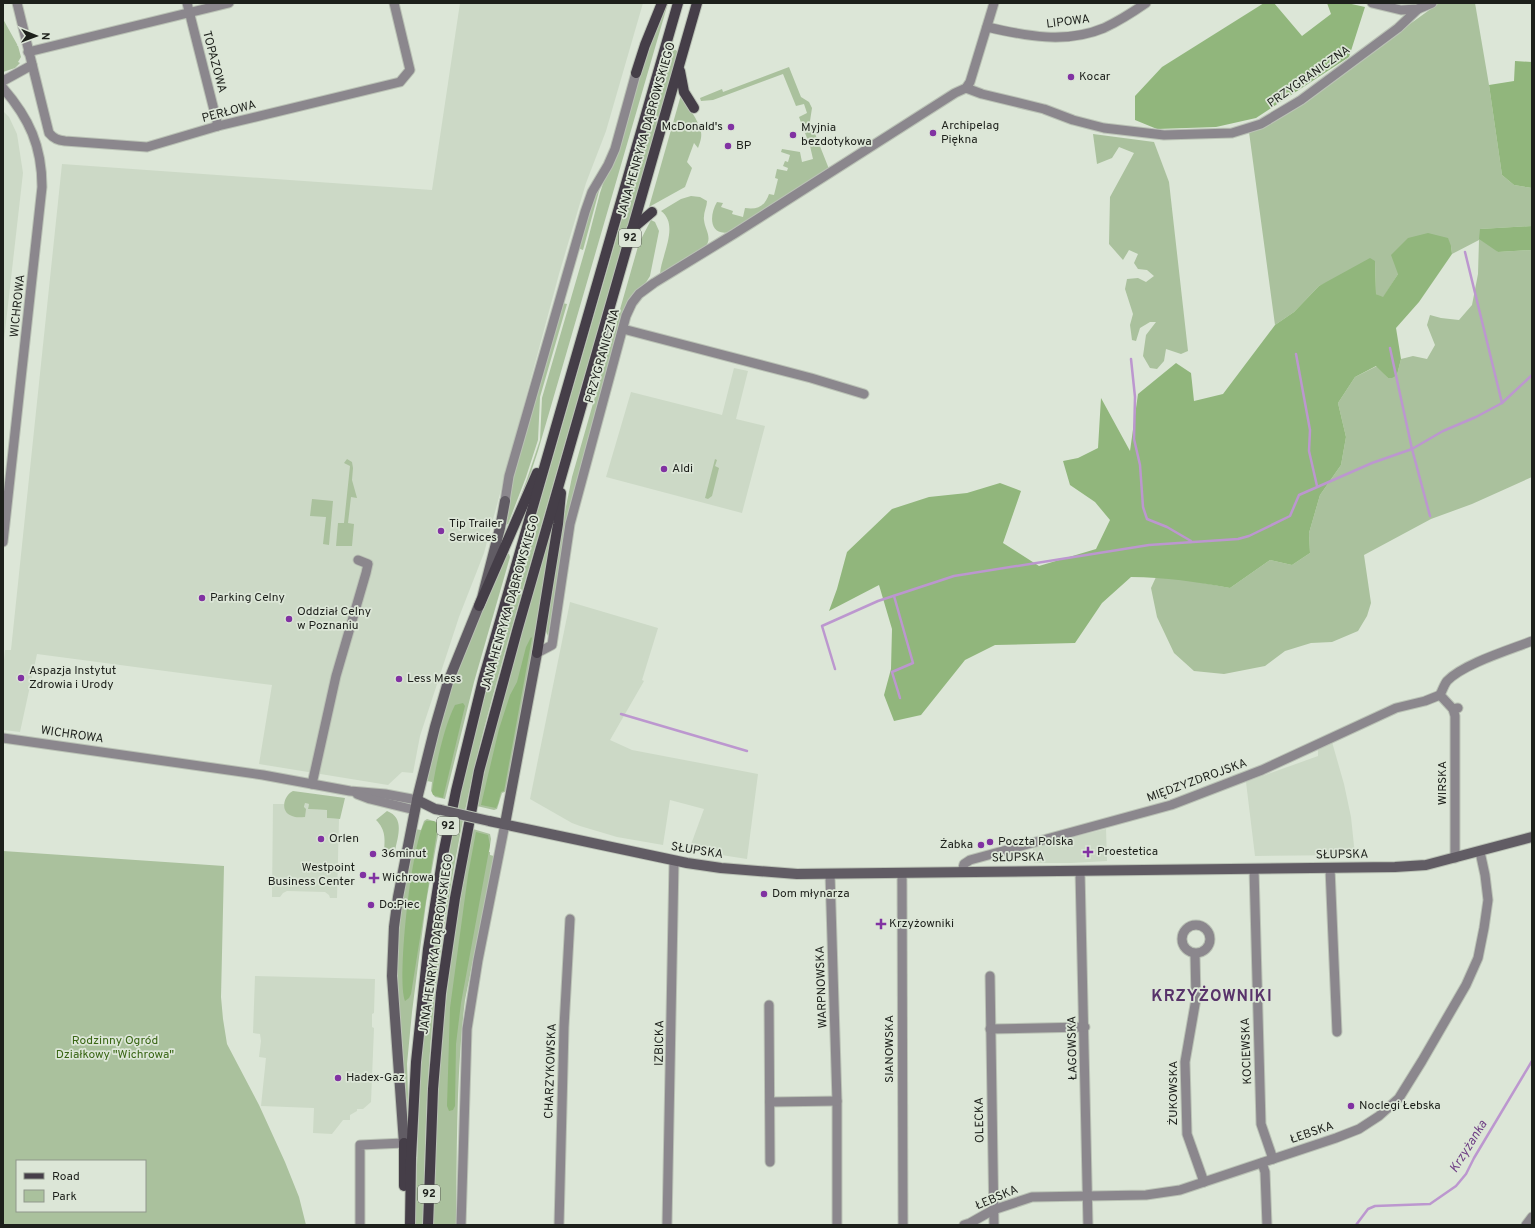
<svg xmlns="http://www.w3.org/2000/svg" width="1535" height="1228" font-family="Overpass,sans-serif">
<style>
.built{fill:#ccd9c6}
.green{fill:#aac19d;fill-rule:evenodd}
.forest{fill:#91b67c}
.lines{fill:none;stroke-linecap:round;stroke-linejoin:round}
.stream{stroke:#bc97cf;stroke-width:2.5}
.street-casing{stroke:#bac2b5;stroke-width:11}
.secondary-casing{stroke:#bac2b5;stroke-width:12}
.primary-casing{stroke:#bac2b5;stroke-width:12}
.street{stroke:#8b878d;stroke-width:9}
.secondary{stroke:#615c64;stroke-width:10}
.primary{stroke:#453e48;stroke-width:10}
.secondary-bridge-casing{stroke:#bac2b5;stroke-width:12;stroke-linecap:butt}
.secondary-bridge{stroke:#615c64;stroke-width:10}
.poi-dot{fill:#8132a2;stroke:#dce6d7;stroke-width:1.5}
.labels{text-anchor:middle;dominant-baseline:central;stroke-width:3.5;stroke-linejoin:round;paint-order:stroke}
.shield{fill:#dce6d7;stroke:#565b53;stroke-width:1}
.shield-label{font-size:11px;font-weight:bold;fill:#1d201b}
.street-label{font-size:12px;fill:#1d201b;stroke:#dce6d7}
.poi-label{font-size:12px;fill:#1d201b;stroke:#dce6d7;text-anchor:start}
.park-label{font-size:12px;fill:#396615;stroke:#dce6d7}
.water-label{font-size:13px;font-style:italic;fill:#6f3f85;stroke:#dce6d7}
.district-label{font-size:16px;font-weight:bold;letter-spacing:1px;fill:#58336a;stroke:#dce6d7}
</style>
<rect width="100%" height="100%" fill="#dce6d7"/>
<g class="built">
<path d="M460,3H643L606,131L586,183L559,274L484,553L459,617L420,736L413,773L402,772L388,785L259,764L272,685L37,654L20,732L4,730L3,728V670L5,650H11L62,164L432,190Z"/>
<path d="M3,111L9,117L17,134L23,173L3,349Z"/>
<path d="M734,368L748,371L736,419L765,426L742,513L606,477L631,392L722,415Z"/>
<path d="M570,602L658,628L642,680L644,681L610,740L632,750L758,774L747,859L689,850L704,809L670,800L663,845L617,837L580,826L572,823L530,799Z"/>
<path d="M1332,742L1344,784L1351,817L1355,855L1255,856L1246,782L1318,756V749Z"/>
<path d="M305,803L309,804L308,809L327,810V818L339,819L337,898H330L329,895L325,892L287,891L283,893L280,897H272L273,804H284L285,808H304Z"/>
<path d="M1106,829L1107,861L1071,863H1034L1033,847Z"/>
<path d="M255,976L375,979L374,1013L372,1014V1027L374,1028L371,1102L363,1109H357V1111L350,1115V1120H343L332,1134L313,1133L314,1108L261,1106L266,1058L259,1057L261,1041L260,1034L253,1033Z"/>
</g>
<g class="green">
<path d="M665,3H668L538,451L524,493L513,517L527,479L540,440L542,398L587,243L600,193L639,73Z"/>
<path d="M1439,3H1475L1489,85L1502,175L1514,185L1532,188V226L1480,229L1498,252L1532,250V477L1472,504L1431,519L1364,555L1371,603L1367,616L1358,631L1332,642L1311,643L1285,651L1265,666L1224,674L1194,671L1174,653L1157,617L1151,588L1156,577L1188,580L1230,588L1270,560L1292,565L1310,553L1309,533L1320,495L1341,465L1346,437L1338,403L1355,377L1377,366L1388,378L1397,375L1401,359L1413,356L1427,359L1435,345L1427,325L1430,315L1441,318L1459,320L1472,305L1478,274L1479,240L1452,254L1451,246L1398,274L1383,298L1376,294L1375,261L1319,286L1294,312L1275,325L1249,132L1306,99Z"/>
<path d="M3,19L18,46L21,57L18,62L20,63L15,68L3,72Z"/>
<path d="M671,49L676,50L678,52L509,637C495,688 480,740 469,792C456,851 446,911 438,971C427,1055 425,1140 423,1225H415L420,1074L428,994L440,907L460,791L493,665Z"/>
<path d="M789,67L801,97L809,102L812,108L810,121L829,169L730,232C709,237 709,215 717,202L723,203L721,207L733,211L732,214L743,217L745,208C758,210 765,206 769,194L774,195L778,179L775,178L777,169L787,171L788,168L783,166L785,161L788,162L790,155L781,152L782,149L800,152L802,162L813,159L810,146L799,117L807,113L804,104L796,106L783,74L713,100L701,101L700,98L722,89L723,92Z"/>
<path d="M681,95C687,105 699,121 701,132C702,137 700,143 698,148L694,143L687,162L692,168L685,187L649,207Z"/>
<path d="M1093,134L1154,142L1169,182L1188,351L1181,354L1166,349L1164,361L1157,369L1150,368L1143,356L1146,335L1156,322H1150L1140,328L1136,341L1132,340L1130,325L1133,314L1125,289L1127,279L1138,278L1146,282L1154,276L1147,270L1138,269L1134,263L1138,254L1129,250L1123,260L1109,244L1110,197L1134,153L1119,147L1112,158L1097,164Z"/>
<path d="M602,180L583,250L578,248L589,209Z"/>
<path d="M691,196L700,197L707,201C707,207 703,213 704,220C705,230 713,238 705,247L660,274C661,256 680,225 661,211L681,199Z"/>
<path d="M651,220L655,222L659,231L650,276L645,284L624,311L596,409L569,513L548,636L545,629L562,526L572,477L639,243Z"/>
<path d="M562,303L567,304L540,397L538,440L526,477L508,524L503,526L508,495Z"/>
<path d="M347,459L352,462L353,468L352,480L357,498L351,497L348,523L354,524L352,546H336L338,523H344L350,466L344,463Z"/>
<path d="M715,459L717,460L715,466L719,468L712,496L708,499L705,498Z"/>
<path d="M312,499L333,501L329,545L323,544L326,517L310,516Z"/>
<path d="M553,522L528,678L507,791L502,793L497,809L494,810L477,806C497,710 526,616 553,522Z"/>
<path d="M507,554H509L510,557L474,682L445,799L435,797L431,791L432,782L427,781C439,701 474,627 507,554Z"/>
<path d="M293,791L345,798L340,819L327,818V810L308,809L309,804L305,803L304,807L306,809L305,817C301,817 296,818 292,816C280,812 283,796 293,791Z"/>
<path d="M387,811C405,818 398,836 395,851L384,853C385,839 386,830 376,820Z"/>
<path d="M427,819L440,823L426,903L412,1012L407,1064L408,1094L407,1119L396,988L398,920L415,829L421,830L424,821Z"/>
<path d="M473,829L490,834L491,839L489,852H490V855L494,856L465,1000C456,1074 457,1150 456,1225H433C435,1171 435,1118 440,1064C446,985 458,907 473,829Z"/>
<path d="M3,851L224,866L221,997L223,1019L227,1044L259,1105L285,1162L299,1197L306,1225H3ZM17,1161H145V1211H17Z"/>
</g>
<g class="forest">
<path d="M1264,3H1274L1302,36L1331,14L1327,3H1347L1365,7L1349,57L1256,118L1216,127L1157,129L1135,120V96L1162,67Z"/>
<path d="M1515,61L1532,62V188L1514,185L1502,175L1489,85L1514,81Z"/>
<path d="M1532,226V250L1498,252L1479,239L1480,229Z"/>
<path d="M1428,233L1448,238L1451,246L1452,254L1419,302L1396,328L1401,359L1397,375L1392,378H1388L1376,366L1355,377L1338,403L1346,437L1341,465L1320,495L1309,533L1310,553L1292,565L1270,560L1230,588C1197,582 1165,577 1131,577L1102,603L1075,643L995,645L965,660L921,715L894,721L884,695L891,669L892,629L879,585L829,611L837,589L847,552L892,509L929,497L967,493L1000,483L1021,491L1003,543L1039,566L1096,549L1110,520L1095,502L1070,485L1063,461L1078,458L1098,448L1101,398L1130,451L1138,394L1176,363L1191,373L1194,401L1223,394L1275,325L1294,312L1319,286L1370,258L1375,261L1376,294L1383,297L1398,274L1391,255L1408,238Z"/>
<path d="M531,637L532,638L504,791L501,792L498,804L496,808L481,805L499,729L510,695L517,682L526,647Z"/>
<path d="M463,703L465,706L443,798L433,795L432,792C435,768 444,726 455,705Z"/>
<path d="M426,821H434L438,825L411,994L409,998L405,1001C396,981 412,835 426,821Z"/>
<path d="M476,832L488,835L490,845L461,1003L456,1044L455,1106L453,1110L449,1111L447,1106L450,1008L468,875Z"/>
</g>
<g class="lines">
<g class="stream">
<path d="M1465,252L1502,403"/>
<path d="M1390,348L1412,449L1430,516"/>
<path d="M1296,354L1310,430L1309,451L1317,486"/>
<path d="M1131,359L1135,397L1134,439L1140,465L1143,507L1147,519L1167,527L1191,541"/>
<path d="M894,596L913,663L892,672L900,698"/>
<path d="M835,669L822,626L878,601L954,576L1149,545L1238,539L1249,536L1290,516L1299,495L1372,463L1412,449L1443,431L1476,417L1502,403L1532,375"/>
<path d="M621,714L747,751"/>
<path d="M1356,1225L1368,1209L1375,1206L1430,1204L1456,1186L1466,1174L1474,1158L1532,1061"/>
</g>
<defs>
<g id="street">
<path d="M17,3L49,133C54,139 58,140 65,141L147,147L218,126L400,82L410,70L394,3"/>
<path d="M187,3L218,126"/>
<path d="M1372,3L1401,10L1418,9L1432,3"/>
<path d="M987,27C1026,36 1066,44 1104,28C1119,21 1133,12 1146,3"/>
<path d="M28,52L229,3"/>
<path d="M3,81L32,65"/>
<path d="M3,88C29,118 42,146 42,187L3,542"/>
<path d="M966,88L982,94L1044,109L1073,120L1104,128L1164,135L1232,133L1261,124L1301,100L1398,28L1418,9"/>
<path d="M623,329L811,378L864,394"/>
<path d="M505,501L509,476L585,212L592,192L608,165L615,149L636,73"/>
<path d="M537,653L552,645L570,524L626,316L632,303L639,294L654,283L734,234L955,93L966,88L970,82L994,3"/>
<path d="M1458,708L1453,709L1440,695C1442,691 1444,685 1447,681C1463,664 1509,650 1532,641"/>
<path d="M1453,709L1455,716V858"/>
<path d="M3,738L263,775L350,791L385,794L417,800"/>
<path d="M312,784L336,676L366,573L368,564L358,560"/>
<path d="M357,794L370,799L415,810"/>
<path d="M1330,868L1337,1032"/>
<path d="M1254,869L1261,1124L1273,1159"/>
<path d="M1080,871L1088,1225"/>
<path d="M962,872L964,864L970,860L1171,805L1262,770L1396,708L1425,701L1440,695"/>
<path d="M902,873L903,1225"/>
<path d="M830,874L837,1101V1225"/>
<circle cx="1196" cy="939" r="14"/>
<path d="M1195,954L1196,999L1185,1062L1187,1134L1204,1182"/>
<path d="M990,976L994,1225"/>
<path d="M769,1005L770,1162"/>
<path d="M990,1029L1085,1027"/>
<path d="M770,1102L837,1101"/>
<path d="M1262,1163L1265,1172L1267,1225"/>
<path d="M360,1225V1145L404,1143"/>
<path d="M461,1225L467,1029L478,960L505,824"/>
<path d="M559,1225L564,1027L570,919"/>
<path d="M667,1225L674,861"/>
<path d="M964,1225L970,1223L993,1210L1032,1197L1146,1195L1180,1190L1336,1138L1359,1129L1379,1116L1399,1098L1422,1061L1466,985L1478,958L1484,928L1488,900L1485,875L1480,852"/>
<path d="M1526,1225L1532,1217"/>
</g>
<g id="secondary">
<path d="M417,800L435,809L441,810"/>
<path d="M489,821L687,863L721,868L797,874L1395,867L1426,865L1532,837"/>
<path d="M505,824L537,653"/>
<path d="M404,1143L392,976L394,927L398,897L418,795L435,727L448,682L482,598L500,528L505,501"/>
</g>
<g id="primary">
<path d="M680,71L684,92L694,108"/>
<path d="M636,73L645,45L662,3"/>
<path d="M632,229L652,212"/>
<path d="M479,606L537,473"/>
<path d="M537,653L558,524L561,493"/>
<path d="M404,1143V1186"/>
<path d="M410,1225L411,1158L416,1062L428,949L443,855L456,791L483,680L678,3"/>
<path d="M428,1225L433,1089L441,993L455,898L479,771L517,631L697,3"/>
</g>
</defs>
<use href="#street" class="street-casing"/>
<use href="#secondary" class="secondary-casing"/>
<use href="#primary" class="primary-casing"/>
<use href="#street" class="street"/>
<use href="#secondary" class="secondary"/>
<use href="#primary" class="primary"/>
<defs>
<path id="secondary-bridge" d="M441,810L489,821"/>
</defs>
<use href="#secondary-bridge" class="secondary-bridge-casing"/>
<use href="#secondary-bridge" class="secondary-bridge"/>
</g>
<g class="poi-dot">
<circle cx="1071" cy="77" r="4"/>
<circle cx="731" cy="127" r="4"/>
<circle cx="933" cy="133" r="4"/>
<circle cx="793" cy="135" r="4"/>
<circle cx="728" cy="146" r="4"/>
<circle cx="664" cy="469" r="4"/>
<circle cx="441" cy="531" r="4"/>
<circle cx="202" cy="598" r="4"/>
<circle cx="289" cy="619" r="4"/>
<circle cx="21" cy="678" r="4"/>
<circle cx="399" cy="679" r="4"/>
<circle cx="321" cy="839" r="4"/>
<circle cx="990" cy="842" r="4"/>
<circle cx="981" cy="845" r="4"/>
<path d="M1086 846h4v4h4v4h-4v4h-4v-4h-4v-4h4z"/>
<circle cx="373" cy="854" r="4"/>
<circle cx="363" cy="875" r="4"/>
<path d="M372 872h4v4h4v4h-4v4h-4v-4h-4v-4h4z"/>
<circle cx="764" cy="894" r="4"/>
<circle cx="371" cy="905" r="4"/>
<path d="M879 918h4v4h4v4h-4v4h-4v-4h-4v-4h4z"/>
<circle cx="338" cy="1078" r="4"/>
<circle cx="1351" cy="1106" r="4"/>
</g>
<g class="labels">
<g class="shield">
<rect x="619" y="229" width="22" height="18" rx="3"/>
<rect x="437" y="817" width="22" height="18" rx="3"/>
<rect x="418" y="1185" width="22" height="18" rx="3"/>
</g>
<g class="shield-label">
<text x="630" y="238">92</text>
<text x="448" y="826">92</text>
<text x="429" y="1194">92</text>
</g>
<g class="street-label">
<text transform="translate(1068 22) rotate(-7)">LIPOWA</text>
<text transform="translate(214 62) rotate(75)">TOPAZOWA</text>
<text transform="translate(1309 77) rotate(-35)">PRZYGRANICZNA</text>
<text transform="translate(229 112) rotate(-15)">PERŁOWA</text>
<text transform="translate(647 130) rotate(-74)">JANA HENRYKA DĄBROWSKIEGO</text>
<text transform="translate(18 306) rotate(-84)">WICHROWA</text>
<text transform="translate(603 356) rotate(-74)">PRZYGRANICZNA</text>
<text transform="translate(511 603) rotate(-74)">JANA HENRYKA DĄBROWSKIEGO</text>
<text transform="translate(72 735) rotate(8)">WICHROWA</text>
<text transform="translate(1197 781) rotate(-20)">MIĘDZYZDROJSKA</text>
<text transform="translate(1443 783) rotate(-90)">WIRSKA</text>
<text transform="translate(697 851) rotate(9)">SŁUPSKA</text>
<text transform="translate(1342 855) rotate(-1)">SŁUPSKA</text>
<text transform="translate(1018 858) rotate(-1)">SŁUPSKA</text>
<text transform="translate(437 944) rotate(-82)">JANA HENRYKA DĄBROWSKIEGO</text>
<text transform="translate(822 987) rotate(-92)">WARPNOWSKA</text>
<text transform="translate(660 1043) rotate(-89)">IZBICKA</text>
<text transform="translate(1073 1048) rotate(-91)">ŁAGOWSKA</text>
<text transform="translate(890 1049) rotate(-90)">SIANOWSKA</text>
<text transform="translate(1247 1051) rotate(-92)">KOCIEWSKA</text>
<text transform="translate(551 1071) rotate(-88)">CHARZYKOWSKA</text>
<text transform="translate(1174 1093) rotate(-90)">ŻUKOWSKA</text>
<text transform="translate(980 1120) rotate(-91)">OLECKA</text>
<text transform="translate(1312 1133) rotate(-19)">ŁEBSKA</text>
<text transform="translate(997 1198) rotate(-23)">ŁEBSKA</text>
</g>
<g class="poi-label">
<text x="1079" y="77">Kocar</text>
<text x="941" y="126">Archipelag<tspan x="941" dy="14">Piękna</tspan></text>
<text x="723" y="127" text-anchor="end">McDonald's</text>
<text x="801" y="128">Myjnia<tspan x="801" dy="14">bezdotykowa</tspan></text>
<text x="736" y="146">BP</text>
<text x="672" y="469">Aldi</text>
<text x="449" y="524">Tip Trailer<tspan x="449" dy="14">Serwices</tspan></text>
<text x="210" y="598">Parking Celny</text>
<text x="297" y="612">Oddział Celny<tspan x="297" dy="14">w Poznaniu</tspan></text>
<text x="29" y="671">Aspazja Instytut<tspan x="29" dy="14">Zdrowia i Urody</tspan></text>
<text x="407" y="679">Less Mess</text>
<text x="329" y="839">Orlen</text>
<text x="998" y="842">Poczta Polska</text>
<text x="973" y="845" text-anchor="end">Żabka</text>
<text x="1097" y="852">Proestetica</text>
<text x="381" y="854">36minut</text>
<text x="355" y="868" text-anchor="end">Westpoint<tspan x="355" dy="14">Business Center</tspan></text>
<text x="382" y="878">Wichrowa</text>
<text x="772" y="894">Dom młynarza</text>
<text x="379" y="905">Do:Piec</text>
<text x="889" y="924">Krzyżowniki</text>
<text x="346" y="1078">Hadex-Gaz</text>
<text x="1359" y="1106">Noclegi Łebska</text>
</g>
<g class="park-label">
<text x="115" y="1041">Rodzinny Ogród<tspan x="115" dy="14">Działkowy "Wichrowa"</tspan></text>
</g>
<g class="water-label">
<text transform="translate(1469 1147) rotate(-58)">Krzyżanka</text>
</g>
<g class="district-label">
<text x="1212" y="997">KRZYŻOWNIKI</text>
</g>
</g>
<rect width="1535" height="1228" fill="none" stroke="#1d201b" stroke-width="8"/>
<rect x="16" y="1160" width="130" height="52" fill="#dce6d7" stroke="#90978c"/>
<rect x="24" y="1173" width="20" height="6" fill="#453e48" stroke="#90978c"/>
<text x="52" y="1180" font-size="12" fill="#1d201b">Road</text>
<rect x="24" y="1190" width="20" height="12" fill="#aac19d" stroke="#90978c"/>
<text x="52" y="1200" font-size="12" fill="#1d201b">Park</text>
<g transform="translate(36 36) rotate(91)" stroke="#dce6d7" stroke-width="3" paint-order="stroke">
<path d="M0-3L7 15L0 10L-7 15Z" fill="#1d201b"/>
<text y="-6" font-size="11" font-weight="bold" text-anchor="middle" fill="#1d201b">N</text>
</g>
</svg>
